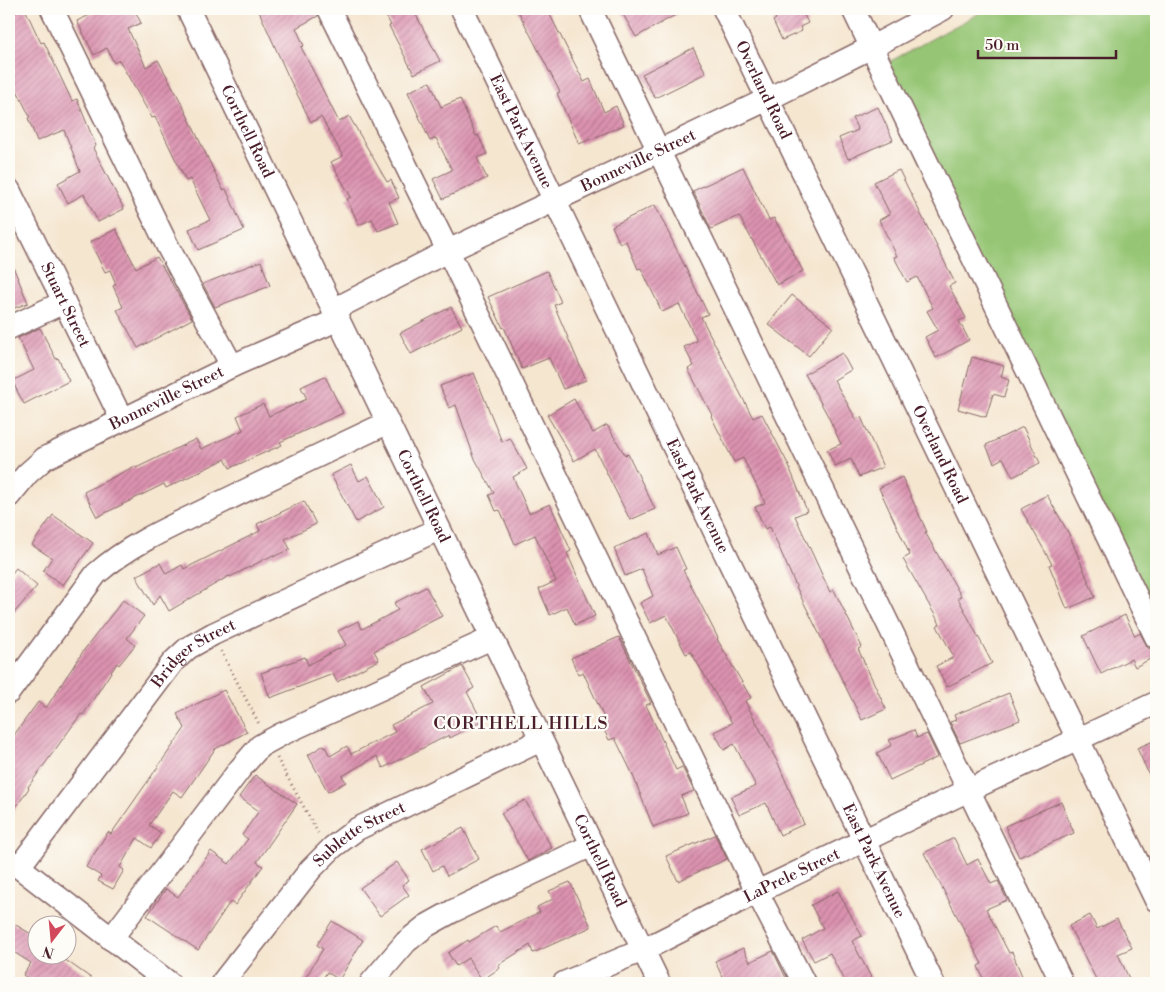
<svg xmlns="http://www.w3.org/2000/svg" width="1165" height="992" font-family="'Libre Bodoni',serif">
<style>
.green{fill:#96c675;stroke:#707250}
.building{fill:url(#building-hatch)}
.lines{fill:none;stroke-linecap:round;stroke-linejoin:round}
.minor-casing{stroke:#866565;stroke-width:25}
.path{stroke:#866565;stroke-width:3;stroke-dasharray:1 4;stroke-linecap:butt}
.minor{stroke:#fff;stroke-width:22}
.labels{text-anchor:middle;dominant-baseline:central;stroke-width:4.5;stroke-linejoin:round;paint-order:stroke}
.street-label{font-size:16px;fill:#4a1f2b;stroke:#fdfcf7}
.neighbourhood-label{font-size:18px;letter-spacing:1px;fill:#4a1f2b;stroke:#fdfcf7}
</style>
<defs>
<pattern id="building-hatch" width="6" height="6" patternUnits="userSpaceOnUse" patternTransform="scale(1.25)"><rect width="6" height="6" fill="#dc93b0"/><path d="M-1 1l2-2M0 6l6-6M5 7l2-2" fill="none" stroke="#b4778f"/></pattern>
</defs>
<rect width="100%" height="100%" fill="#fdfcf7"/>
<filter id="ink" filterUnits="userSpaceOnUse"><feTurbulence type="fractalNoise" baseFrequency=".02" numOctaves="2"/><feDisplacementMap in="SourceGraphic" scale="10" xChannelSelector="R" yChannelSelector="G"/><feConvolveMatrix kernelMatrix="1 2 1 2 8 2 1 2 1" color-interpolation-filters="sRGB"/></filter>
<filter id="wash" filterUnits="userSpaceOnUse"><feTurbulence type="fractalNoise" baseFrequency=".0096" numOctaves="4" result="noise"/><feDisplacementMap in="SourceGraphic" scale="20" xChannelSelector="R" yChannelSelector="G"/><feGaussianBlur stdDeviation="1.12" result="paint"/><feColorMatrix in="noise" values="0 0 0 0 0 0 0 0 0 0 0 0 0 0 0 0 0 1.4 0 .05"/><feComposite in="paint" operator="in"/></filter>
<g filter="url(#wash)">
<rect width="100%" height="100%" fill="#f5e6d0"/>
<path class="green" d="M987,9H1156V650L876,69Z"/>
<g id="blocks">
<g class="building">
<path d="M9,9H25L41,43L44,42L72,101L77,99L96,146L93,148L124,209L98,222L84,194L68,203L58,183L80,171L64,130L37,141L28,118L30,117L9,74Z"/>
<path d="M102,9H134L141,23L128,29L146,67L158,60L181,102L223,190L226,189L244,230L198,250L189,229L210,220L190,179L186,181L155,117L152,118L119,60L114,63L107,48L94,55L77,21Z"/>
<path d="M258,9H316L318,16L296,28L304,46L301,47L339,122L349,116L387,182L391,180L399,198L389,202L398,223L378,231L372,219L359,225L347,199L351,197L331,162L343,156L321,117L311,122L289,78Z"/>
<path d="M382,9H413L440,61L414,74L389,26L391,25Z"/>
<path d="M517,9H547L584,82L590,79L604,112L616,106L624,125L579,144L557,93L560,92Z"/>
<path d="M620,9H686L636,37Z"/>
<path d="M771,9H801L808,23L800,27L802,31L782,40L773,21L776,19Z"/>
<path d="M693,48L706,73L655,98L642,74Z"/>
<path d="M430,82L441,107L460,99L476,136L478,135L487,154L477,158L487,178L443,199L433,179L452,170L436,138L430,141L408,92Z"/>
<path d="M878,107L893,140L848,159L839,138L858,130L852,118Z"/>
<path d="M743,167L769,220L774,218L803,271L777,285L739,216L711,229L693,191Z"/>
<path d="M899,170L955,283L949,286L966,318L959,321L969,340L936,358L925,337L938,330L927,311L933,308L917,277L907,282L894,257L897,256L879,220L890,214L874,182Z"/>
<path d="M655,205L708,314L701,317L753,418L762,414L788,464L807,511L795,516L830,592L834,590L862,647L858,649L886,709L862,720L799,593L770,527L765,529L755,507L765,503L743,458L734,462L711,416L712,415L688,369L694,366L684,347L697,341L679,304L662,312L641,268L638,269L626,241L620,244L612,226Z"/>
<path d="M116,229L136,268L157,257L192,319L138,348L117,310L123,307L113,286L116,284L110,270L105,272L90,242Z"/>
<path d="M9,257L28,303L9,310Z"/>
<path d="M261,261L270,286L215,307L203,284Z"/>
<path d="M547,271L561,302L554,305L586,380L563,389L549,358L522,369L504,327L503,328L488,297Z"/>
<path d="M792,295L833,327L809,356L768,324Z"/>
<path d="M451,307L462,327L411,354L400,333Z"/>
<path d="M40,328L56,359L58,358L69,381L24,404L12,381L34,370L18,338Z"/>
<path d="M842,353L851,370L834,380L856,419L861,417L883,467L859,477L851,459L835,466L827,450L841,444L829,418L805,374Z"/>
<path d="M972,357L1004,366L1001,377L1009,380L1004,397L993,394L986,417L958,409Z"/>
<path d="M474,373L502,442L510,438L527,469L513,477L529,513L550,504L571,551L567,553L595,616L575,625L567,607L550,615L539,589L556,581L535,535L515,544L500,510L496,511L489,495L494,493L474,457L456,405L449,408L440,386Z"/>
<path d="M325,376L343,413L280,442L282,445L230,468L225,459L166,488L164,484L97,517L84,492L135,466L136,468L196,439L201,449L243,430L237,416L263,404L269,416L307,399L301,387Z"/>
<path d="M574,399L593,433L607,425L625,455L628,454L655,509L630,520L595,449L574,461L547,415Z"/>
<path d="M1023,427L1040,463L1013,477L1003,458L994,463L986,445Z"/>
<path d="M351,465L359,481L368,476L384,507L356,522L331,475Z"/>
<path d="M902,477L927,532H925L961,596L958,598L992,663L947,687L936,666L954,657L937,626L940,624L903,559L910,555L879,488Z"/>
<path d="M1047,495L1069,534L1095,597L1067,609L1049,565L1052,564L1021,509Z"/>
<path d="M304,501L316,524L285,539L290,549L273,557V555L230,577L229,576L169,611L160,595L153,605L136,576L160,563L166,574L182,565L184,569L260,531L257,524Z"/>
<path d="M53,515L93,543L63,585L43,571L52,558L32,545Z"/>
<path d="M649,533L658,555L676,547L686,569L683,570L718,638L717,639L751,698L745,701L778,763L804,824L780,835L766,803L739,815L731,797L756,786L734,744L724,750L714,732L732,723L691,652L686,654L666,615L650,623L640,603L653,596L642,569L625,576L614,548Z"/>
<path d="M16,568L37,586L9,619V577Z"/>
<path d="M426,587L442,616L374,651L379,660L337,682L333,674L270,698L261,673L305,657L308,665L346,645L338,631L358,621L362,629L398,610L394,603Z"/>
<path d="M123,600L144,616L127,638L135,645L119,665L117,663L83,715L81,714L28,787L29,788L9,818V742L38,702L46,708L84,650Z"/>
<path d="M1125,615L1135,636L1140,633L1148,648L1156,650V656L1135,667L1131,659L1101,674L1083,636Z"/>
<path d="M619,637L651,703L646,705L676,770L682,767L694,791L681,796L688,813L653,827L632,773L615,738L609,740L602,726L607,724L583,672L578,674L571,658Z"/>
<path d="M462,666L474,688L467,692L482,721L450,738L449,735L383,768L377,756L342,776L346,782L328,792L308,755L324,745L330,756L347,746L351,754L395,732L391,725L433,704L424,687Z"/>
<path d="M224,690L247,732L215,749L182,797L173,791L149,825L161,833L151,848L137,838L120,867L124,870L113,889L98,881L101,876L86,867L108,832L111,834L185,728L177,714Z"/>
<path d="M1009,693L1020,720L960,743L950,722L956,720L954,715Z"/>
<path d="M914,730L917,738L927,734L938,757L890,780L877,753L892,745L889,740Z"/>
<path d="M1156,740V790L1137,748Z"/>
<path d="M255,775L297,804L257,862L263,866L235,905L230,902L198,950L147,916L166,889L178,897L211,851L229,864L248,839L242,835L259,811L239,797Z"/>
<path d="M525,800L552,848L528,861L501,813Z"/>
<path d="M1061,802L1074,833L1019,857L1005,826Z"/>
<path d="M463,828L479,859L447,876L442,866L433,871L422,849Z"/>
<path d="M715,835L727,859L678,881L666,856Z"/>
<path d="M954,838L967,865L978,859L991,884L998,881L1007,900L986,909L1009,953L1012,952L1025,983H985L978,966L982,964L924,853Z"/>
<path d="M397,862L409,880L402,885L409,895L380,916L360,888Z"/>
<path d="M570,882L591,927L533,953L530,945L498,965L500,968L482,980L468,958L456,966L448,953L468,940L469,942L496,926L500,932L540,912L537,907L553,899L549,891Z"/>
<path d="M838,891L862,936L852,941L874,983H845L830,953L814,961L802,940L823,928L811,905Z"/>
<path d="M1090,915L1097,929L1117,919L1132,948L1118,954L1131,983H1098L1069,926Z"/>
<path d="M9,921L38,938V954H57L98,983H35L23,975L31,963L9,949Z"/>
<path d="M332,921L363,940L339,980L327,972L320,983H302L323,949L317,945Z"/>
<path d="M743,948L750,962L773,951L786,978L776,983H769L767,978L756,983H725L715,961Z"/>
</g>
</g>
</g>
<g filter="url(#ink)">
<use href="#blocks" fill-opacity="0" stroke="#866565" stroke-width="1"/>
<g class="lines">
<defs>
<g id="minor">
<path d="M52,9L168,247L232,366"/>
<path id="s1" d="M188,9L659,983"/>
<path d="M329,9L448,251L757,892L804,983"/>
<path id="s2" d="M462,9L933,983"/>
<path d="M590,9L1062,983"/>
<path id="s3" d="M724,9L1156,900"/>
<path d="M853,9L1156,637"/>
<path id="s4" d="M9,190L122,420"/>
<path id="s5" d="M333,310L448,251L768,99L872,47L943,9"/>
<path d="M9,328L64,302"/>
<path id="s6" d="M9,496L27,474L45,458L232,366L337,320"/>
<path d="M9,692L96,574C132,542 179,523 222,502C277,475 332,449 387,423"/>
<path d="M9,861L19,867L169,983"/>
<path id="s7" d="M19,867L173,662L188,648L213,634L439,529"/>
<path d="M111,939L240,769L260,746L282,734L492,638"/>
<path id="s8" d="M222,983L311,869L333,847L357,829L541,740"/>
<path d="M371,983L406,942L426,926L453,911L592,845"/>
<path id="s9" d="M564,983L643,950L757,892L969,790L1156,703"/>
</g>
</defs>
<use href="#minor" class="minor-casing"/>
<g class="path">
<path d="M221,651L260,726"/>
<path d="M277,758L318,833"/>
<path d="M124,983L129,976"/>
</g>
<use href="#minor" class="minor"/>
</g>
</g>
<g class="labels">
<g class="street-label">
<text stroke="none"><textPath href="#s3" startOffset="90">Overland Road</textPath></text>
<text stroke="none"><textPath href="#s1" startOffset="136">Corthell Road</textPath></text>
<text stroke="none"><textPath href="#s2" startOffset="136">East Park Avenue</textPath></text>
<text stroke="none"><textPath href="#s5" startOffset="340">Bonneville Street</textPath></text>
<text stroke="none"><textPath href="#s4" startOffset="128">Stuart Street</textPath></text>
<text stroke="none"><textPath href="#s6" startOffset="188">Bonneville Street</textPath></text>
<text stroke="none"><textPath href="#s3" startOffset="495">Overland Road</textPath></text>
<text stroke="none"><textPath href="#s1" startOffset="541">Corthell Road</textPath></text>
<text stroke="none"><textPath href="#s2" startOffset="541">East Park Avenue</textPath></text>
<text stroke="none"><textPath href="#s7" startOffset="278">Bridger Street</textPath></text>
<text stroke="none"><textPath href="#s8" startOffset="205">Sublette Street</textPath></text>
<text stroke="none"><textPath href="#s2" startOffset="946">East Park Avenue</textPath></text>
<text stroke="none"><textPath href="#s1" startOffset="946">Corthell Road</textPath></text>
<text stroke="none"><textPath href="#s9" startOffset="252">LaPrele Street</textPath></text>
</g>
<g class="neighbourhood-label">
<text x="521" y="723">CORTHELL HILLS</text>
</g>
</g>
<rect width="1165" height="992" fill="none" stroke="#fdfcf7" stroke-width="30"/>
<g transform="translate(52 940) rotate(196)"><circle r="24" fill="#fdfcf7" stroke="#b5a4a5"/>
<path d="M0-4L9 19L0 12L-9 19Z" fill="#d1495b"/>
<text y="-8" font-size="14" font-weight="bold" text-anchor="middle" fill="#4a1f2b">N</text>
</g>
<path d="M978 50v8h138v-8" fill="none" stroke="#4a1f2b" stroke-width="2.5"/>
<text x="985" y="50" font-size="15" fill="#4a1f2b" stroke="#fdfcf7" stroke-width="4" paint-order="stroke">50 m</text>
</svg>
